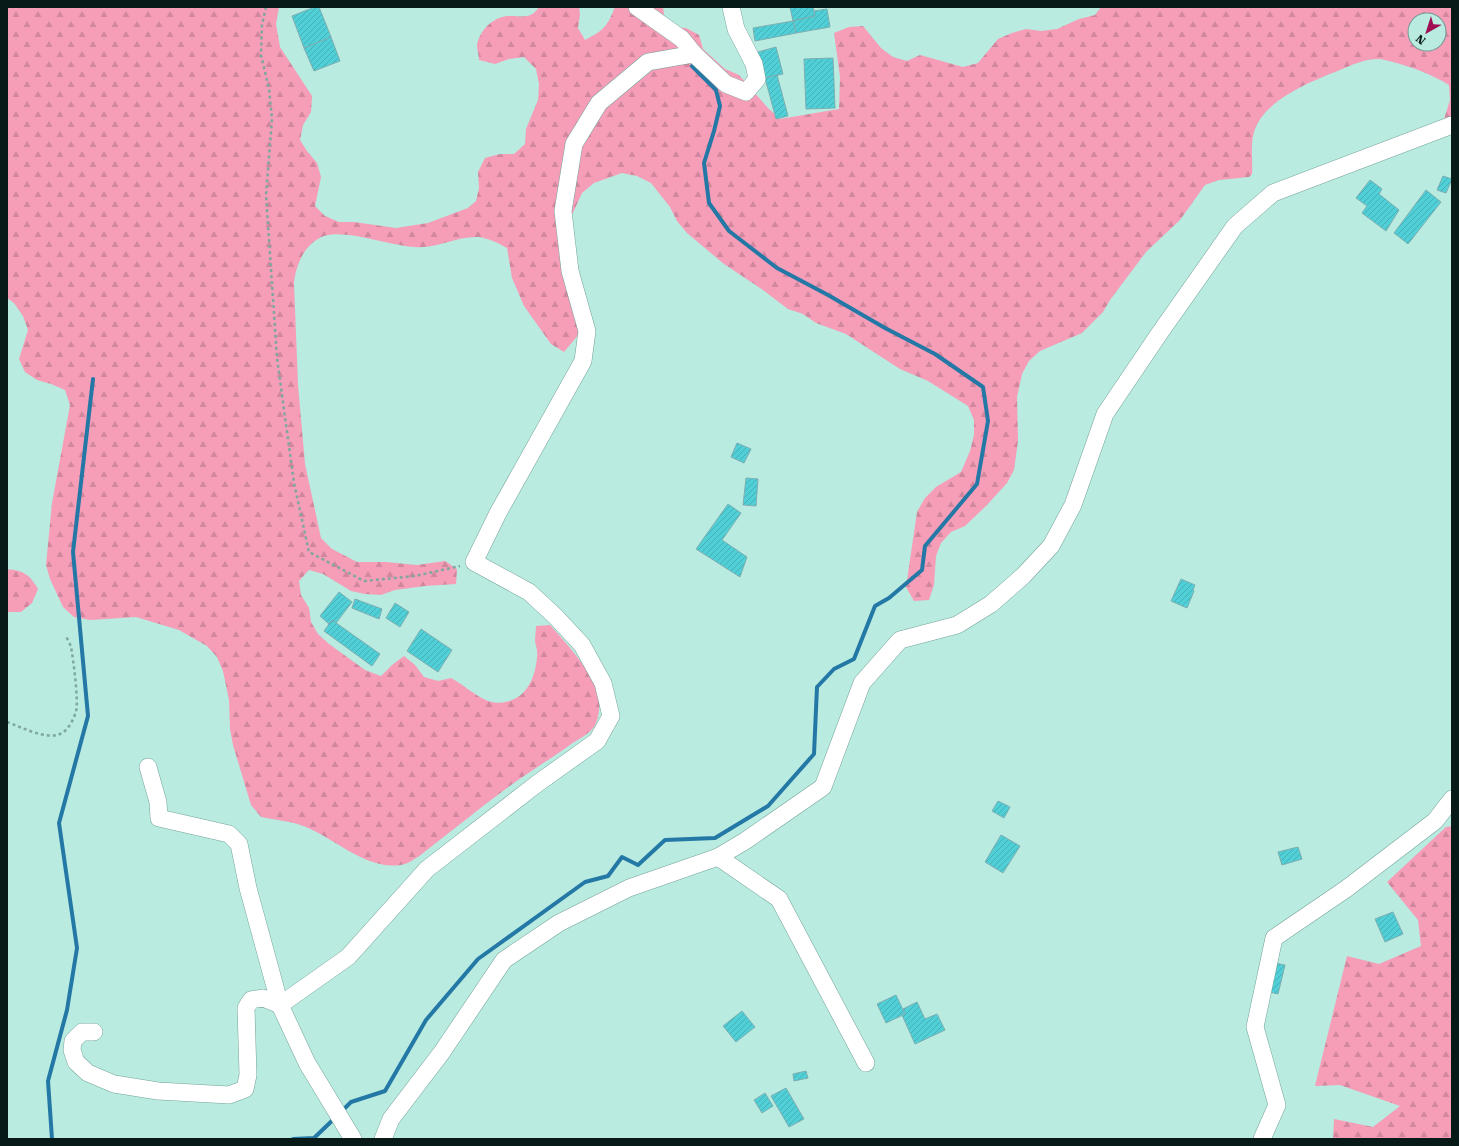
<svg xmlns="http://www.w3.org/2000/svg" width="1459" height="1146" font-family="'Roboto Serif',serif">
<style>
.forest{fill:url(#forest-firs);fill-rule:evenodd}
.lines{fill:none;stroke-linecap:round;stroke-linejoin:round}
.stream{stroke:#2478a6;stroke-width:4}
.building{fill:url(#building-hatch);stroke:#7daeb1}
.minor-casing{stroke:#74a39a;stroke-width:18}
.path{stroke:#7fa79f;stroke-width:2.5;stroke-dasharray:3 3;stroke-linecap:butt}
.minor{stroke:#fff;stroke-width:17}
</style>
<defs>
<pattern id="forest-firs" width="22" height="20" patternUnits="userSpaceOnUse"><rect width="22" height="20" fill="#f69db8"/><path d="M5 1l3.5 6h-7zM16 11l3.5 6h-7z" fill="#d1879d"/></pattern>
<pattern id="building-hatch" width="6" height="6" patternUnits="userSpaceOnUse"><rect width="6" height="6" fill="#50cfd7"/><path d="M-1 1l2-2M0 6l6-6M5 7l2-2" fill="none" stroke="#44b1b8"/></pattern>
</defs>
<rect width="100%" height="100%" fill="#b9ebe0"/>
<g class="forest">
<path d="M7,7H279L276,24L280,47L312,96L311,112L303,125L300,140L307,151L317,163L321,177L315,206L325,216L339,222H354L396,228L428,223L468,208L476,201L479,188L478,172L485,158L500,154H514L525,144L526,129L538,100L539,84L536,69L524,57L509,59L495,64L479,60C479,56 477,49 477,45C480,30 493,17 508,16C520,15 530,21 539,7H579L580,14L578,28L585,40C604,30 607,27 615,7H663L664,15L672,27L686,28L699,35L703,49L725,69L739,75L768,108L780,119L839,109L840,77L834,33L849,27L863,26L881,48L893,57L907,61L920,55L963,67L978,63L998,39L1012,33L1026,29L1041,31L1057,29L1079,19L1095,15L1101,7H1452V132L1441,129L1450,100L1449,85C1431,74 1412,67 1393,62C1388,61 1383,59 1378,59C1364,59 1352,65 1340,70C1312,81 1263,100 1254,132C1250,146 1253,160 1252,174L1249,177L1219,180L1205,185L1180,220L1146,252L1110,300L1103,312L1082,333L1040,351L1029,361L1022,374L1017,397L1018,441L1014,470L1007,483L987,505L965,526L951,532L941,543L936,556L934,585L929,600L914,601L906,587L917,512L925,498L936,487L961,472L970,451L974,435V420L968,406L928,381L900,369L846,334L816,323L803,314L788,309L776,300L763,290L724,264L687,233L677,221L670,207L651,183L637,176L622,173L594,183L582,193L570,219L579,334L564,352L551,344L524,306L512,278L507,248C498,243 488,238 478,237C457,236 436,249 415,247C390,246 346,229 324,236C305,243 296,264 294,283L298,385L305,464L321,538L332,549L357,562H386L417,565L445,561L457,569L456,584L425,586L395,590L381,595L365,594L351,591L323,574L309,570L299,581L301,595L309,608L311,622L318,634L329,644L365,670L381,676L392,665L404,656L415,665L424,677L438,681L451,678C464,685 475,696 488,701C496,704 505,703 512,700C529,694 536,673 537,657C538,652 536,646 535,641C535,636 536,631 536,626L550,625C566,643 594,673 599,697C600,706 599,719 594,727C587,736 578,739 570,745C549,760 527,773 507,788C477,810 448,834 418,857C414,859 409,863 405,864C369,873 336,839 306,827C291,821 276,820 261,817L251,805L233,745L230,729L229,700L223,671L217,657L207,646L179,630L136,617L90,620L74,617L63,607L50,579L46,565L52,503L70,405L65,390L51,384L37,380L25,372L19,359L28,330L23,316L14,303L7,298ZM1415,20H1439V44H1415Z"/>
<path d="M7,569C24,571 29,574 38,589L32,603L21,612H7Z"/>
<path d="M1452,826V1139H1333L1334,1119L1373,1127L1400,1106L1340,1085L1315,1086L1347,956L1379,964L1421,946L1418,920L1387,882L1446,827Z"/>
</g>
<g class="lines">
<g class="stream">
<path d="M341,1112L351,1102L385,1091L426,1020L478,959L585,882L608,876L622,857L638,865L665,840L715,838L768,806L814,754L817,687L834,669L854,659L875,606L889,598L922,570L925,546L977,484L988,421L983,387L935,354L885,328L828,295L777,268L729,231L709,203L704,163L714,131L720,106L716,90L692,66"/>
<path d="M52,1139L48,1081L67,1010L77,948L59,823L88,716L73,552L93,379"/>
<path d="M293,1139L314,1138L336,1117"/>
</g>
</g>
<g class="building">
<path d="M315,7H319L331,37L304,48L292,16Z"/>
<path d="M790,7H813L815,16L793,21Z"/>
<path d="M827,9L830,27L796,33L793,21L815,16L814,11Z"/>
<path d="M793,21L796,33L755,41L753,28Z"/>
<path d="M331,37L340,61L314,71L304,48Z"/>
<path d="M776,47L783,74L765,78L758,52Z"/>
<path d="M833,58L835,108L806,109L804,59Z"/>
<path d="M777,75L788,116L776,119L765,78Z"/>
<path d="M1443,176L1452,179L1446,193L1437,190Z"/>
<path d="M1370,180L1382,189L1379,194L1399,210L1386,231L1362,213L1367,206L1356,198Z"/>
<path d="M1426,190L1441,202L1408,244L1394,233Z"/>
<path d="M737,443L751,449L744,463L731,457Z"/>
<path d="M746,478L758,479L756,506L743,505Z"/>
<path d="M728,504L741,513L722,540L747,557L740,577L696,549Z"/>
<path d="M1181,579L1195,585L1193,590L1194,591L1187,608L1171,601Z"/>
<path d="M339,592L352,602L336,623L332,620L329,624L320,616Z"/>
<path d="M355,599L382,609L379,619L352,608Z"/>
<path d="M395,603L409,612L400,627L386,618Z"/>
<path d="M332,620L380,654L372,666L324,631Z"/>
<path d="M421,629L452,650L438,672L407,651Z"/>
<path d="M998,801L1010,807L1004,818L992,811Z"/>
<path d="M1001,835L1020,846L1003,873L985,862Z"/>
<path d="M1298,847L1302,859L1282,865L1278,852Z"/>
<path d="M1393,912L1403,934L1385,942L1375,919Z"/>
<path d="M1275,963L1285,965L1278,994L1265,991Z"/>
<path d="M896,995L905,1014L886,1023L877,1004Z"/>
<path d="M917,1002L925,1019L937,1014L945,1030L915,1044L902,1015L905,1014L903,1009Z"/>
<path d="M742,1011L755,1027L736,1042L723,1026Z"/>
<path d="M806,1071L808,1078L794,1081L793,1074Z"/>
<path d="M786,1088L804,1119L789,1127L771,1096Z"/>
<path d="M765,1093L773,1106L762,1113L754,1100Z"/>
</g>
<g class="lines">
<defs>
<g id="minor">
<path d="M637,7L682,39L694,54"/>
<path d="M148,767L158,802L159,818L229,834L239,844L248,888L280,1005"/>
<path d="M718,857L779,899L866,1063"/>
<path d="M94,1032H82L73,1041L72,1050L76,1062L88,1073L114,1084L158,1091L229,1095L245,1089L248,1075L246,1008L251,1000L263,998L280,1005"/>
<path d="M353,1139L307,1063L280,1005L348,957L427,869L538,783L597,741L611,716L603,683L582,645L556,617L529,592L474,562L498,513L583,361L587,331L570,271L563,211L574,144L599,103L648,62L694,54L726,84L746,92L757,79L754,64L736,29L731,7"/>
<path d="M383,1139L391,1119L442,1052L504,960L559,923L629,888L718,857L745,841L823,787L862,683L900,640L957,625L991,604L1023,576L1051,546L1073,505L1105,414L1159,334L1235,226L1273,193L1452,125"/>
<path d="M1262,1139L1277,1105L1255,1027L1274,938L1346,889L1435,821L1452,799"/>
</g>
</defs>
<use href="#minor" class="minor-casing"/>
<g class="path">
<path d="M266,7L262,25L261,55L269,89L272,119L266,195L277,358L294,483L309,552L364,581L415,576L460,566"/>
<path d="M7,722C21,727 46,740 60,734C68,731 74,719 76,711C79,703 73,657 71,647C70,643 67,639 66,636"/>
</g>
<use href="#minor" class="minor"/>
</g>
<rect width="1459" height="1146" fill="none" stroke="#071a17" stroke-width="16"/>
<g transform="translate(1427 32) rotate(219)"><circle r="19" fill="#b9ebe0" stroke="#729790"/>
<path d="M0-3L7 15L0 10L-7 15Z" fill="#a00d53"/>
<text y="-6" font-size="11" font-weight="bold" text-anchor="middle" fill="#071a17">N</text>
</g>
</svg>
